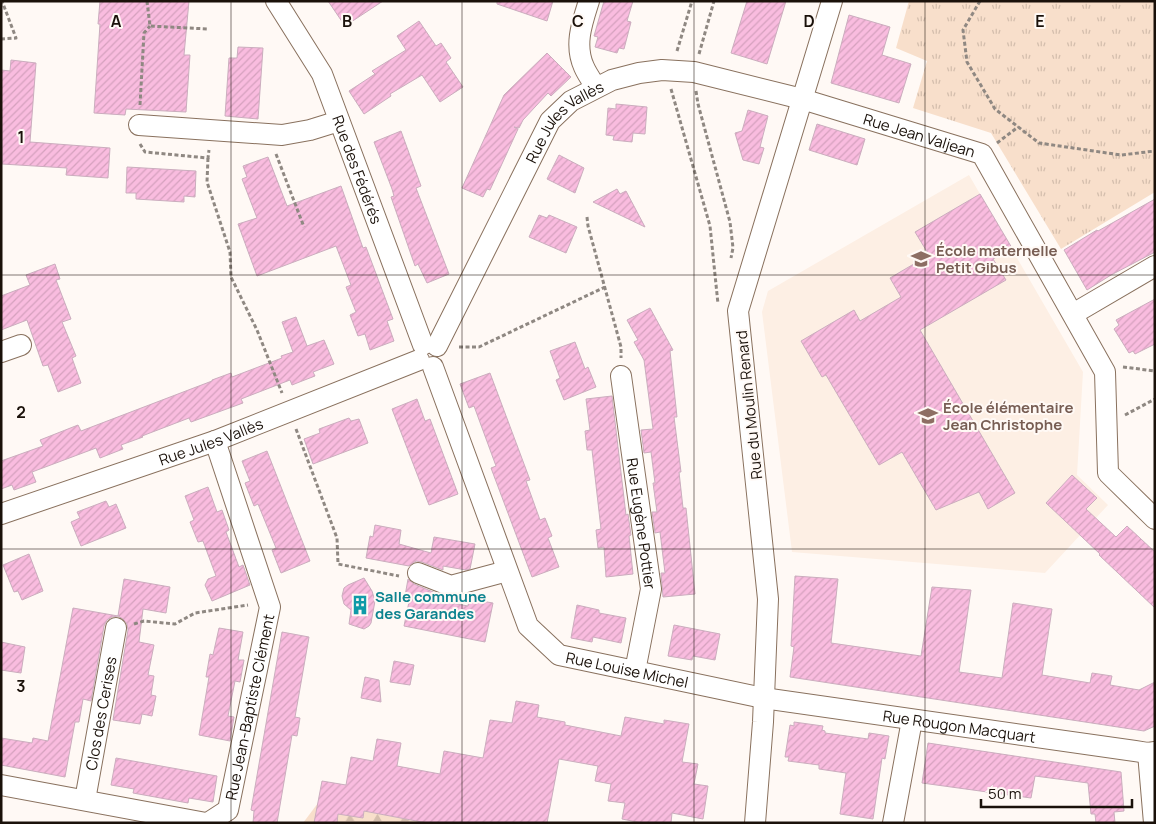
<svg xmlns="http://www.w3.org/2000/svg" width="1156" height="824" font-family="Manrope,sans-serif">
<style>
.built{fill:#fdefe4}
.forest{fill:url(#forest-firs)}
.park{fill:url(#park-tufts)}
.building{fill:url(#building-hatch);stroke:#cbadbe}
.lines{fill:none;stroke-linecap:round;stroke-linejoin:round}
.minor-casing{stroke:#89715e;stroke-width:22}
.path{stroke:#8f8882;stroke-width:3;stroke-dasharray:4 2.5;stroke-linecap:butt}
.minor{stroke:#fff;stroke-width:20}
.grid{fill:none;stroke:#1a110a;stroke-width:1;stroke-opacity:0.55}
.labels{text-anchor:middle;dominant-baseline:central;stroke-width:4;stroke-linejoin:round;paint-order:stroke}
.street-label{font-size:15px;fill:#1a110a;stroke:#fff9f5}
.education-label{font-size:15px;font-weight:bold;fill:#785e54;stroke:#fff9f5;text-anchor:start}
.culture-label{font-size:15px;font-weight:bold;fill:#0d838f;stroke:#fff9f5;text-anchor:start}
.grid-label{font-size:16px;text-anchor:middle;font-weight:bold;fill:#1a110a;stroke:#fff9f5;stroke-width:4;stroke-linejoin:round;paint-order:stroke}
</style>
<defs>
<pattern id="forest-firs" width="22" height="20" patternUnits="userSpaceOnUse" patternTransform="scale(1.25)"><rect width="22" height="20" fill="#f8dfcb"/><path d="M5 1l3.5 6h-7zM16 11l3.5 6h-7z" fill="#d4bead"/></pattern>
<pattern id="park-tufts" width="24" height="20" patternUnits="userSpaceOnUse" patternTransform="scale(1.25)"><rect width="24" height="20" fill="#f8dfcb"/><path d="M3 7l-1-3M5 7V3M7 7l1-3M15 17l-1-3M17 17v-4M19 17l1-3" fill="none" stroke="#d4bead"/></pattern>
<pattern id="building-hatch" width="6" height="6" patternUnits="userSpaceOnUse" patternTransform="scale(1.25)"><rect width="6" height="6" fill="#f9bcdf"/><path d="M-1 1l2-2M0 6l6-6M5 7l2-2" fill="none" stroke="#d5a1be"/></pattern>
</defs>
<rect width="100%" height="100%" fill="#fff9f5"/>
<path class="built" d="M969,175L1083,372L1077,475L1108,505L1045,573L792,552L762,312L768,291Z"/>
<path class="forest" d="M318,803L341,814L363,818L364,811L427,823H303Z"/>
<path class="park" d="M909,1H1155V192L1061,249L991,133L913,108L927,61L896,48Z"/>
<g class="building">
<path d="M100,1H189L184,55H190L186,112L126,109L125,115L94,113L100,24H98Z"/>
<path d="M328,1H383L345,26Z"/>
<path d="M497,1H553L547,21L497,4Z"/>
<path d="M604,1H633L627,21L631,22L624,49L619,48L617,53L595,47L598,37L594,36Z"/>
<path d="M747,1H786L767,64L731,53Z"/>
<path d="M849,15L890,27L882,55L911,64L899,103L831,83Z"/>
<path d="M419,21L436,46L441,43L451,58L446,62L463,87L440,102L422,75L390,94L391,96L364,114L349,91L375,74L372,71L406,50L397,36Z"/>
<path d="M238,47L263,48L258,119L225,116L229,58H237Z"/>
<path d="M547,53L571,77L551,96L548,93L523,120L519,128L514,127L518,129L490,190L487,189L483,197L462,188L504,95Z"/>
<path d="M11,60L36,63L30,142L110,148L108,178L66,175L67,168L2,164L1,70L10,71Z"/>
<path d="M616,104L647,107L645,134L633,133L632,142L613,140L614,136L606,135L608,108L616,109Z"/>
<path d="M748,110L768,116L760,147L764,148L759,164L743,160L735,133L742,131Z"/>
<path d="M817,124L865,139L857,165L809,150Z"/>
<path d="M401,131L421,186L416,188L449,274L427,283L418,264L415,266L391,197L394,196L392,189L374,142Z"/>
<path d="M559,155L584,168L575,193L547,179Z"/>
<path d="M268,157L287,206L341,186L363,248L366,247L393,319L387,321L394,341L370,350L365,334L358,336L350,315L356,312L346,287L351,285L336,246L257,276L238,224L257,218L242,179L247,177L243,166Z"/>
<path d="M127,167L196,171L195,197L184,196V202L136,199V193H126Z"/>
<path d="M617,189L620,194L626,191L645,227L593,202Z"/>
<path d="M980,194L1012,248L993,259L1006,280L920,330L1015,493L988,509L979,492L936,510L902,452L879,465L826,375L822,377L801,341L854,310L860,321L901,297L890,278L929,255L915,232Z"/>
<path d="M1155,199V252L1111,275L1087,290L1064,250L1097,230L1098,231Z"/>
<path d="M539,215L547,218L549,215L577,227L566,253L529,237Z"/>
<path d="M55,264L60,279L56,280L71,319L62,322L76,356L72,358L81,383L58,392L48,365L43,366L27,320L1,330V296L30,285L26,275Z"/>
<path d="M1155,299V344L1135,354L1133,351L1129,353L1114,329L1119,325L1116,320Z"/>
<path d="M650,308L673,350L670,351L677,417H674L681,472H679L683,508H686L695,594L663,597L661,573H665L660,532L655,533L652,512H657L653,483H655L651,452L644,453L641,430L653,429L644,360L634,342L638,340L627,320Z"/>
<path d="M296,317L307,346L324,340L334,364L313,372L315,376L302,381L292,385L290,380L241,399L243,403L191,422L189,418L142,436L143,437L121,445L123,449L100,458L96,448L32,472L36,482L14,490L12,485L1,489V461L43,446L40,440L78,425L81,431L212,381V380L231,373L232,377L282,358L281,356L293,352L282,322Z"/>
<path d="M575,342L585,369L588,367L596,387L564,400L556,380L560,378L550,351Z"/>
<path d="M490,373L530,480L526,481L540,520L545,518L552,536L548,538L559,567L532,577L491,468L496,466L474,406L469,408L460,384Z"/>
<path d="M612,396L626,515L628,514L631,535L629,536L633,574L606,577L604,547L598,548L596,530L601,529L592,450H587L585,431L590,430L586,399Z"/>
<path d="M417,399L425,421L430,419L458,494L429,505L392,409Z"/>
<path d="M349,418L351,421L359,419L368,443L313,464L304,439L320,433L319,429Z"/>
<path d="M267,451L310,561L281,573L272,550L276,548L258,504L254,506L245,483L250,481L242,461Z"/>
<path d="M1072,475L1097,498L1086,509L1116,537L1127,526L1155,552V608L1099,555L1100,554L1046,503Z"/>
<path d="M208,487L217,512L222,510L229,530L226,532L239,567L243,565L250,585L212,601L205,585L208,579L216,576L203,541L198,542L190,522L194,520L185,496Z"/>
<path d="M106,501L109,507L116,504L126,528L81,546L71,522L80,518L77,512Z"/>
<path d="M375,525L401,530L399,544L431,553L434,537L475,544L470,569L466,570L443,566V570L422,562L416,561L409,566L366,558L370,536L373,537Z"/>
<path d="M29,554L43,591L22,600L18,591L14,592L3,565Z"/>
<path d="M795,576L838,579L831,643L921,656L932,587L971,590L959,672L1002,678L1013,603L1052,609L1042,675L1090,683L1092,673L1112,676L1110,685L1139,690L1155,682V726L1144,731L790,677L794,647L791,646Z"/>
<path d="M364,578L372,591L375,601L371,623L369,626L364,629L349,624L351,610L344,604L342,596L344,588L348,585Z"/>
<path d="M124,579L170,587L166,613L143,609L139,642L154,645L148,675L154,676L151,695L156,696L152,716L142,714L140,724L113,720L128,630L127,624L123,619L118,616L112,617L107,620L104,626L91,701L83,699L79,722H75L65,777L1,765V738L32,743L33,738L48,741L73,608L118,616Z"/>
<path d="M408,579L414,584L438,594L436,600L468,606L469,599L493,603L485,642L404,626L410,597L405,596Z"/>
<path d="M577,605L599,610V613L626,618L621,643L593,637L592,642L571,638Z"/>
<path d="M674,625L720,634L715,660L693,656L692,660L668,656Z"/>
<path d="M219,628L243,632L238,660H244L240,682L235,681L228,716L234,717L230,741L199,735L209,677H206L210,654L213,655Z"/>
<path d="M282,632L309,637L295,717L300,718L297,736L292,735L277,823H253L254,811L251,810Z"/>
<path d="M1,642L25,647L21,673L1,670Z"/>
<path d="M394,661L414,665L410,685L390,682Z"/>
<path d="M365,677L379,680L381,702L361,698Z"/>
<path d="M516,701L539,705L537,717L565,722V725L621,736L625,717L664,724V720L689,724L682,762L698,764L694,784L708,786L703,819L672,813L671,823H642L622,819L625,803L608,801L611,784L595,781L598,766L559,759L547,823H427L364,811L363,818L338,814L337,823H314L322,781L346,785L351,757L373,761L377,739L401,743L397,766L440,774L444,751L483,758L490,720L512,723Z"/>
<path d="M794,722L823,726L822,730L825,731V733L868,739L869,733L889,736L885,759L882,758L873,819L840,814L846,773L819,769V765L788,761L789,757H785L790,725L794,726Z"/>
<path d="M928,743L1121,772L1124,811L1114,812L1115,823H1096L1095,814H1091L1088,783L1035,776L1031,798L922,783Z"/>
<path d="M116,758L217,776L213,802L189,798L188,803L133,793L134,789L111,785Z"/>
</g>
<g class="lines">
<defs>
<g id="minor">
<path id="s1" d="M276,1L322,74L423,345"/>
<path d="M589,1C582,23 574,45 584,67C587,74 592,81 596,87"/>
<path d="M139,125L282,135L310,130L339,121"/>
<path d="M1073,314L1155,266"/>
<path id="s2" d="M437,346L550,121L571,101L612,80L639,73L662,70L694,72L802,99L982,154L1105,372L1108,473L1155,519"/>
<path d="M1,352L21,345"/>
<path id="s3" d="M433,367L528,626L559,655L763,698L1135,751L1148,753L1155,752"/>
<path id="s4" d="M621,376L651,589L635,671"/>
<path id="s5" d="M1,514L215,441L419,360"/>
<path d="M418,573L451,586L507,571"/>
<path d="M1148,753L1154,823"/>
<path d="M1,785L206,823"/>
<path id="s6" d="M85,800L116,628"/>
<path id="s7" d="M208,823L228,810L270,607L215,441"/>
<path d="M755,823L763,722L768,599L738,311L832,1"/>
<path d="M893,823L912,720"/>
</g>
</defs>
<use href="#minor" class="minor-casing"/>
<g class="path">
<path d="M147,1L150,26L208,29"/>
<path d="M980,1L963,30L967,62L995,109L1039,143L1121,155L1155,151"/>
<path d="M1,39L16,38L2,1"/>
<path d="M677,51L692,1"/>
<path d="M699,54L714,1"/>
<path d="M671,89L710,226L718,304"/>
<path d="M696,91L698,104L730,222L733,248L731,258"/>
<path d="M140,105L144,33L150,26"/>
<path d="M997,143L1018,127"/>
<path d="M140,144L145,152L208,158L209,150"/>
<path d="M276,154L304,227"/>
<path d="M208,158L207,182L230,252L231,277L257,330L282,393"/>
<path d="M587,217L588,226L621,347V358"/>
<path d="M459,347H479L605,287"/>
<path d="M1123,367L1155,371"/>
<path d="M1125,415L1155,399"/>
<path d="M296,429L337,538L338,564L399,576"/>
<path d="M134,624L144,621L175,624L195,613L248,605"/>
</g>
<use href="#minor" class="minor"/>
</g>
<path class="grid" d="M231,1V823M462,1V823M694,1V823M925,1V823M1,275H1155M1,549H1155"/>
<defs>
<symbol id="school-bare" viewBox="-9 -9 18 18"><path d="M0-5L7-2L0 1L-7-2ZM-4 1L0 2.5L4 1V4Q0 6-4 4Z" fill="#8d6e63" stroke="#fff9f5" stroke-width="2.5" paint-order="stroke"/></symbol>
<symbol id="building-bare" viewBox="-9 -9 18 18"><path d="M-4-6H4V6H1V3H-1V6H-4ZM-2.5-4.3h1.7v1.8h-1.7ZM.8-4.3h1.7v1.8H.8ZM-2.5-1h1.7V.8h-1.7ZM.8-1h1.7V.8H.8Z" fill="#0f9aa8" stroke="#fff9f5" stroke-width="2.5" paint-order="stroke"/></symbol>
</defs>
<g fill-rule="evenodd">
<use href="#school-bare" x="907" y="245" width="28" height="28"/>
<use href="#school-bare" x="914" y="402" width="28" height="28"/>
<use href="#building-bare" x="346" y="591" width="28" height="28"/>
</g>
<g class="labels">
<g class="street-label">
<text stroke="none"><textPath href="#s2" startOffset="261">Rue Jules Vallès</textPath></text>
<text stroke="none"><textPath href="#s2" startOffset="644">Rue Jean Valjean</textPath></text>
<text stroke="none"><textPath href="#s1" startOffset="188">Rue des Fédérés</textPath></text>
<text transform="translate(749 405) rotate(-96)">Rue du Moulin Renard</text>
<text stroke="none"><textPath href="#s5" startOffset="222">Rue Jules Vallès</textPath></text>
<text stroke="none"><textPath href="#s4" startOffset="149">Rue Eugène Pottier</textPath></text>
<text stroke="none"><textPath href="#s3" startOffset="388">Rue Louise Michel</textPath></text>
<text stroke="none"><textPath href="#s7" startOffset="129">Rue Jean-Baptiste Clément</textPath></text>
<text stroke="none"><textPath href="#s6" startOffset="88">Clos des Cerises</textPath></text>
<text stroke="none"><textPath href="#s3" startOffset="725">Rue Rougon Macquart</textPath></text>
</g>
<g class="education-label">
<text x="936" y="250">École maternelle<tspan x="936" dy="17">Petit Gibus</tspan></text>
<text x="943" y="407">École élémentaire<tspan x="943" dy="17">Jean Christophe</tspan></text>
</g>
<g class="culture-label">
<text x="375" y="596">Salle commune<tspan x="375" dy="17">des Garandes</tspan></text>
</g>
</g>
<g class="grid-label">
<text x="116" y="27">A</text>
<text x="347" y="27">B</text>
<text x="578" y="27">C</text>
<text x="809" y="27">D</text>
<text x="1040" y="27">E</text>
<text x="21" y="143">1</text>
<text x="21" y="418">2</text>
<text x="21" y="692">3</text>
</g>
<rect width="1156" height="824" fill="none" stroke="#1a110a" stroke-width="5"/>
<path d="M981 799v8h151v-8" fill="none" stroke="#1a110a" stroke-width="2.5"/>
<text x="988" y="799" font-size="15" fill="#1a110a" stroke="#fff9f5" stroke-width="4" paint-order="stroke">50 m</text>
</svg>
